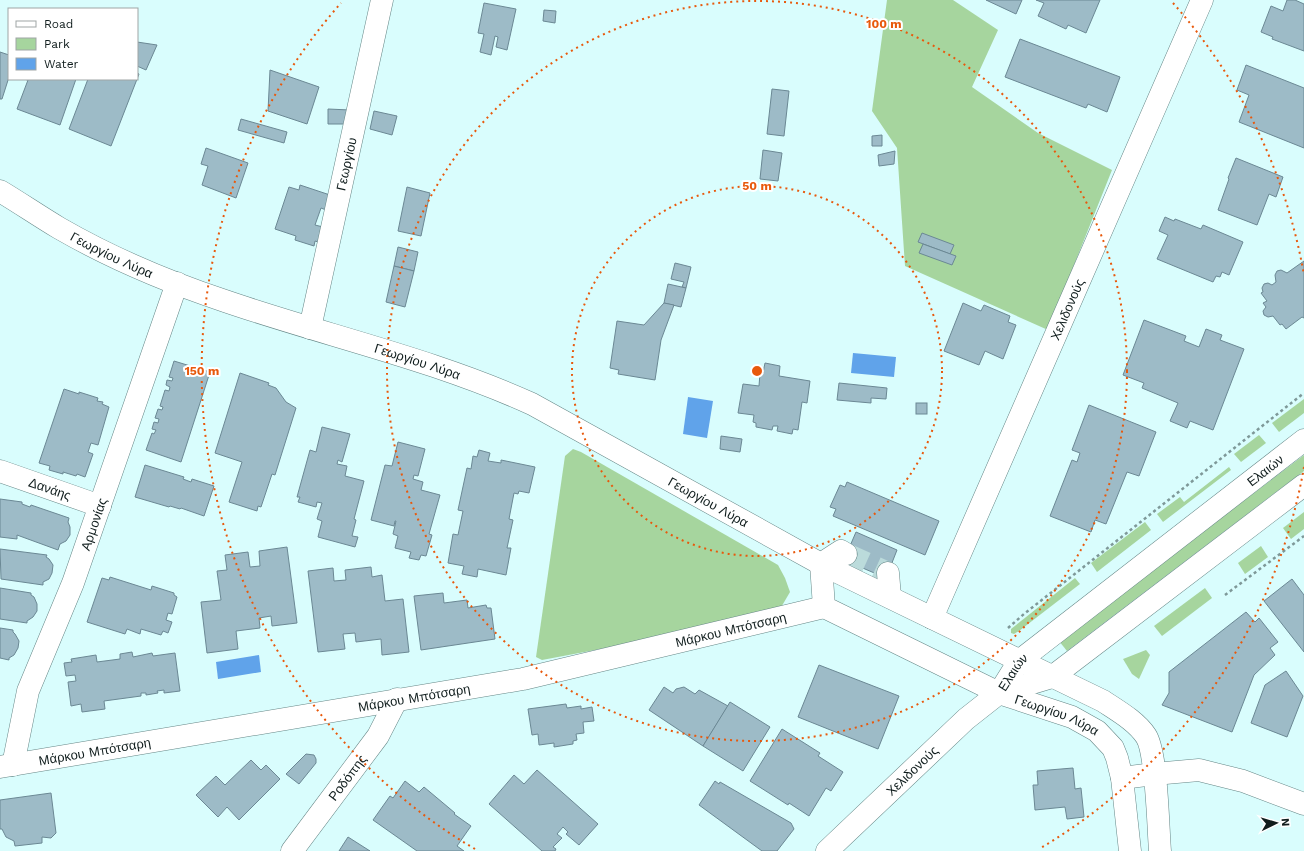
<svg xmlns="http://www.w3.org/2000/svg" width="1304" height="851" font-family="'Work Sans',sans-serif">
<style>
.green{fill:#a6d59e}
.water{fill:#60a3ea}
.building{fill:#9dbbc7;stroke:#6b8894}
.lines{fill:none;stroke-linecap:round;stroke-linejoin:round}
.minor-tunnel{stroke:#bbdbdb;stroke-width:22;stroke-dasharray:22 11;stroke-linecap:butt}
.minor-casing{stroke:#658686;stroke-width:23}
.major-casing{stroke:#658686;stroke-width:23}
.path{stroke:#7e9898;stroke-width:2.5;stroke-dasharray:3 3;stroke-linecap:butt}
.minor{stroke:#fff;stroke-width:22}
.major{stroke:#fff;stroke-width:22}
.ring{fill:none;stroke:#e8590c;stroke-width:2;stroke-dasharray:2 4}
.labels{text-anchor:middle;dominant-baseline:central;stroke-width:4;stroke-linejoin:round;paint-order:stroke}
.street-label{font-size:13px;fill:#101d1d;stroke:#fff}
.centre{fill:#e8590c;stroke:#fff;stroke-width:2}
.ring-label{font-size:12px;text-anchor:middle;font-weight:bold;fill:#e8590c;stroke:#fff;stroke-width:4;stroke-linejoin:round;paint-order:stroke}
</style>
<rect width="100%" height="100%" fill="#d9fdfd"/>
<g class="green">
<path d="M887,0H953L998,30L972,87L1038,133L1112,170L1048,330L905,266L897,148L872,111Z"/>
<path d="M1304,399V413L1279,432L1272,423Z"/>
<path d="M1259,435L1266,443L1241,462L1234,454Z"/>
<path d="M573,449L581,452L778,565L785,578L790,592L776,616L542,660L536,657L565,456Z"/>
<path d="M1304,455V471L1067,651L1059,641Z"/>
<path d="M1229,467L1231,470L1163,522L1157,514L1180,497L1184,502Z"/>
<path d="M1304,512V529L1291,539L1283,528Z"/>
<path d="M1145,522L1151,530L1097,572L1091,563Z"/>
<path d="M1261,546L1268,557L1245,574L1238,563Z"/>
<path d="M1075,578L1080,584L1019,631L1014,634L1011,633V629Z"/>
<path d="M1205,588L1212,598L1162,636L1154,626Z"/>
<path d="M1146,650L1150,655L1139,679L1132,674L1123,659Z"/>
</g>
<g class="water">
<path d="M853,353L896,357L894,377L851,373Z"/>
<path d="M688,397L713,401L707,438L683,434Z"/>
<path d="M259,655L261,672L218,679L216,662Z"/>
</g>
<g class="building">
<path d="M986,0H1022L1016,14Z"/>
<path d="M1036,0H1100L1086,33L1068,25L1066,29L1038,16L1044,3Z"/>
<path d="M1287,0H1295L1304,4V51L1272,39L1273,37L1261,32L1271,6L1283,11Z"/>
<path d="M484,3L516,9L507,50L496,47L498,37L495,36L491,55L480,52L484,34L478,33Z"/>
<path d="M544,10L556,11L555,23L543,21Z"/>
<path d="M1020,39L1120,77L1107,112L1088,104L1086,108L1005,77Z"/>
<path d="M137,42L157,45L146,70L137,66Z"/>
<path d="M0,52L9,55V77L2,99H0Z"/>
<path d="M1246,65L1304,88V148L1239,122L1249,95L1237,90Z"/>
<path d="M270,70L319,87L307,124L268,111Z"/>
<path d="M137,73L139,74L111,146L69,129L88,79H137Z"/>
<path d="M23,79H76L60,125L17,109L28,80Z"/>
<path d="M772,89L789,91L784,136L767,134Z"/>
<path d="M328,109L350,110L349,124H328Z"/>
<path d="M374,111L397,116L392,135L370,129Z"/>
<path d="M241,119L287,132L284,143L238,130Z"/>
<path d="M882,135V146H872V136Z"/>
<path d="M206,148L248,163L236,198L202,185L208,166L201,164Z"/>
<path d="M763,150L782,153L778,181L760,179Z"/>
<path d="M895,151L894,164L879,166L878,155Z"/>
<path d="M1236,158L1283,177L1276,197L1269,194L1257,225L1218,210L1229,179L1228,178Z"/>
<path d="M300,185L330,195L326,210L321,208L315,225L323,227L318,242L315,241L314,246L295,240L296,236L275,229L289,187L299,190Z"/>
<path d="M407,187L430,193L421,236L398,231Z"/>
<path d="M1165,217L1174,221L1175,219L1201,229L1203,225L1243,242L1229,275L1222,272L1220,277L1216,276L1213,282L1157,259L1168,235L1159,231Z"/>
<path d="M922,233L954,245L950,254L918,242Z"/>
<path d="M923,244L956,256L952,265L919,253Z"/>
<path d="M398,247L418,252L414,271L394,266Z"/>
<path d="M1304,261V318L1302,317L1286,329L1282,324L1280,325L1273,316L1268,317L1264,315L1263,311L1266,307L1263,303L1267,301L1261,293L1263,292L1262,288L1264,284L1268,283L1272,285L1276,282L1275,275L1277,271L1281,270L1287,273Z"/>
<path d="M675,263L691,267L686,288L682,287L684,282L671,279Z"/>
<path d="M394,266L414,271L405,307L386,302Z"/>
<path d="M668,284L686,288L681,307L664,303Z"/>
<path d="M664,303L674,305L661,340L655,380L618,374L619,370L610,368L617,321L644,325Z"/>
<path d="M963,303L981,311L984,305L1010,316L1008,322L1016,325L1003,359L985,351L979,365L944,351Z"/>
<path d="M1144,320L1186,336L1184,341L1199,347L1206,329L1222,335L1220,340L1244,349L1213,430L1190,421L1187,428L1170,421L1178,403L1142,388L1144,383L1123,375Z"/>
<path d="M174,361L210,372L181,462L146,450L152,433L154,434L156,430L152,429L154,422L158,423L159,419L155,418L158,409L162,410L163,407L160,406L165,390L169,391L170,387L166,385L167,380L172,381L173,378L169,377Z"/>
<path d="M765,363L780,366L779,376L810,381L807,403L802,402L798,430L793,429L792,434L777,431L778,426H773L772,430L756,427V423L753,422L754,415L738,413L743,384L759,386L760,373H763Z"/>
<path d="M240,373L269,383L268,385L276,388L286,402L296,408L275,475L272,474L261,507L258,506L257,511L229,502L242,462L215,453Z"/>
<path d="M839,383L887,388L886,399L871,398V403L837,400Z"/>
<path d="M64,389L79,394V392L98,398L97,401L103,402L102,404L109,407L98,445L91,443L88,452L93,454L85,477L77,474L76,476L63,472V474L49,470L50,466L39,463Z"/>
<rect x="916" y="403" width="11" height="11"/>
<path d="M1089,405L1156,432L1139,476L1127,472L1106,524L1095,520L1091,532L1050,516L1072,460L1077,462L1080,453L1072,450Z"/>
<path d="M322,427L350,434L342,462L338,460L337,464L347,466L345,476L364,481L354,519L356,520L352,536L358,537L355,547L318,537L322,521L317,519L322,503L317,502L316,507L298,502L300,497H297L310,450L316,452Z"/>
<path d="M721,436L742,439L740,452L720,449Z"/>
<path d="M398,442L425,449L418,476L414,475L413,479L423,482L421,490L440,495L429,534L432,535L426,556L421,555L419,560L409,558L411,552L395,548L398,536L393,534L396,521H395L394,526L371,520L385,465L392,466Z"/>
<path d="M479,450L490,453L488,461L501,463V460L535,467L529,493L519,491L518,494L514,493L509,519L513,520L507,548H511L506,575L478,569L477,577L462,574L464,566L448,563L453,534L458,535L463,511L458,510L467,468L471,469L473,456L477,457Z"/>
<path d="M145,465L184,477L183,479L191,482L192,479L214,486L204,516L181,508L180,509L170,506L169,507L135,497Z"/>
<path d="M847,482L939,521L925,555L833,516L836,509L830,507L840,485L845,487Z"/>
<path d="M0,499L22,502V504L30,507L31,505L69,518L68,522L70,527V535L66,541L60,544L58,550L17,535V539L0,537Z"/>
<path d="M856,532L897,550L886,578L844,560Z"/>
<path d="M287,547L297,623L272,626L271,616L259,618L260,628L236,631L238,649L207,653L201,602L221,600L217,571L227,570L225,555L248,552L250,567L260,566L259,551Z"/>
<path d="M0,549L47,555L46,557L49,559L53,565L52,573L49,579L43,582V585L1,579Z"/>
<path d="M371,567L372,577L382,575L385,601L403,599L409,652L382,655L381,639L356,642L355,633L343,634L345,649L318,652L308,571L333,568L334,581L346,580L345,570Z"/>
<path d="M110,577L151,590L152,586L174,593V595L177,597L172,614L168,613L166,620L172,622L168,633L163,631L161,635L141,629L140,634L127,629L125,634L87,622L102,578L109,580Z"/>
<path d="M1292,579L1304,595V652L1264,601Z"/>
<path d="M0,588L31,593V595L34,597L37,604V611L33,617L27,621V623L0,619Z"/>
<path d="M443,593L444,603L467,600L468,608L486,605L487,608H491L495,639L421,650L414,596Z"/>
<path d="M1246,612L1255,622L1259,618L1278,642L1270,648L1275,655L1254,675L1232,732L1162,705L1169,693V672Z"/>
<path d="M0,628L13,630V632L15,634L19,641L18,648L14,655L9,658V660L0,658Z"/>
<path d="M132,652L133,657L152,653L153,656L175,653L180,691L164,693V690L157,691L158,693L146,695V693H141V696L104,701L105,709L82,712L81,704L71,706L68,682L76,681L75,675L66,676L64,663L72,662L71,659L96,655L97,662L120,659V654Z"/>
<path d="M819,665L899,696L878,749L798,717Z"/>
<path d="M1286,671L1303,696L1287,737L1251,723L1265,685Z"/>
<path d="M664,687L673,693L676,689L684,687L695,694L699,690L728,706L703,746L649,710Z"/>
<path d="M730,702L770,727L743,771L703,746Z"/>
<path d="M566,704L567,708L581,706V709L592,707L594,721L583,722L584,733L576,734L577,740L573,741V744L554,747V743L539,745L538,734L532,735L528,709Z"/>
<path d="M782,729L820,753L818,756L843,772L831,791L826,788L809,816L789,803L788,805L750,781Z"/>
<path d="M306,754L314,755L316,759V763L299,784L286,774Z"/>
<path d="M251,760L261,770L266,765L280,779L239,820L227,807L218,817L196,795L216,776L225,785Z"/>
<path d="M1073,768L1075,789L1081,788L1084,817L1067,819L1065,807L1035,810L1033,785H1038L1037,771Z"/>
<path d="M537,770L598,824L579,845L566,834L568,832L563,827L557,834L562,838L553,847L556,849L555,851H542L489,804L514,775L524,784Z"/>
<path d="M405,781L419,792L424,787L455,813L454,814L471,826L457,846L464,851H417L373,820L390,796L393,798Z"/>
<path d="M715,781L719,784L720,782L791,823L794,829L777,851H762L699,805Z"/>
<path d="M51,793L56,833L51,838L42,837V843L15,846L14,841L6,837L2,829H0V800Z"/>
<path d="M348,837L370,851H339Z"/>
</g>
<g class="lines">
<path class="minor-tunnel" d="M846,554L888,573"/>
<defs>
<g id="minor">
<path id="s1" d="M310,328L382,0"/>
<path id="s2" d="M0,471L100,506"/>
<path d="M821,564L841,551L846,554"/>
<path d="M888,573L890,597"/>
<path id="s3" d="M932,618L1202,0"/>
<path id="s4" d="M13,765L28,691L73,583L177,283"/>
<path id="s5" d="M0,767L523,679L824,607"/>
<path id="s6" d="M292,851L378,736L397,699"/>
<path id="s7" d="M827,851L966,719L999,693"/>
</g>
<g id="major">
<path id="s8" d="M0,191C20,203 39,216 59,228C111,258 168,282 225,301C327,336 433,359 532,404L821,564L1103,701C1118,711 1136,721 1146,736C1157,753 1158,827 1160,851"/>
<path id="s9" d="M821,564L824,607L999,693L1072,717L1097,731L1113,748L1117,758L1122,778L1130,851"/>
<path id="s10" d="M999,693L1019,661L1304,440"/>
<path d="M999,693L1052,677L1304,485"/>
<path d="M1122,778L1154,774L1199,770L1243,781L1304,804"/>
</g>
</defs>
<use href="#minor" class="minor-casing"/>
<use href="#major" class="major-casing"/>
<g class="path">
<path d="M1225,595L1304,536"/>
<path d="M1008,628L1024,614L1304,393"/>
</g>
<use href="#minor" class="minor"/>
<use href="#major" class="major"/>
</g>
<g class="ring">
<circle cx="757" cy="371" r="185"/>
<circle cx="757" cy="371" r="370"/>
<path d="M1304 467A555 555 0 0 1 1039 849M475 849A555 555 0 0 1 341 3M1173 3A555 555 0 0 1 1304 275"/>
</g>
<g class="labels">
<g class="street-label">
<text stroke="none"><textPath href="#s1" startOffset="168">Γεωργίου</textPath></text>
<text stroke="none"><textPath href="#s8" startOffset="129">Γεωργίου Λύρα</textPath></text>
<text stroke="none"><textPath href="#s3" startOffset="337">Χελιδονούς</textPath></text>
<text stroke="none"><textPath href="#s8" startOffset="453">Γεωργίου Λύρα</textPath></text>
<text stroke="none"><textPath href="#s10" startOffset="349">Ελαιών</textPath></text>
<text stroke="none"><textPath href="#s2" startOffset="53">Δανάης</textPath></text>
<text stroke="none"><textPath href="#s8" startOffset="777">Γεωργίου Λύρα</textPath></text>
<text stroke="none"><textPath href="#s4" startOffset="255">Αρμονίας</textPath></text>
<text stroke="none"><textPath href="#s5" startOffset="744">Μάρκου Μπότσαρη</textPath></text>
<text stroke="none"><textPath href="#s10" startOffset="25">Ελαιών</textPath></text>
<text stroke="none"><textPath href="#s5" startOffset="420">Μάρκου Μπότσαρη</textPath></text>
<text stroke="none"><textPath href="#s9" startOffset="300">Γεωργίου Λύρα</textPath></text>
<text stroke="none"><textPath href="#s5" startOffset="96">Μάρκου Μπότσαρη</textPath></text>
<text stroke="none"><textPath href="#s7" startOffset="117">Χελιδονούς</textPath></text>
<text stroke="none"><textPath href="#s6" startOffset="92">Ροδόπης</textPath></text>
</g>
</g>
<circle cx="757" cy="371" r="6" class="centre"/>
<g class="ring-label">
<text x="884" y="28">100 m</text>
<text x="757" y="190">50 m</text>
<text x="202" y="375">150 m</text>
</g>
<rect x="8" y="8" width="130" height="72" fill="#ffffff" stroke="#9fa5a5"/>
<rect x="16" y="21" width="20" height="6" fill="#ffffff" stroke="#9fa5a5"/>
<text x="44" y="28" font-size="12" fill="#101d1d">Road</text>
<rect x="16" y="38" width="20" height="12" fill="#a6d59e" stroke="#9fa5a5"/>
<text x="44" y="48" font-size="12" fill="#101d1d">Park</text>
<rect x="16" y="58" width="20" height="12" fill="#60a3ea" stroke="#9fa5a5"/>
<text x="44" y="68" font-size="12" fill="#101d1d">Water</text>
<g transform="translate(1276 823) rotate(85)" stroke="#ffffff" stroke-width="3" paint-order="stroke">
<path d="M0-3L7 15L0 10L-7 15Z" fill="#101d1d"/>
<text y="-6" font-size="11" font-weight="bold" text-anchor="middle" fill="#101d1d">N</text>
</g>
</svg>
